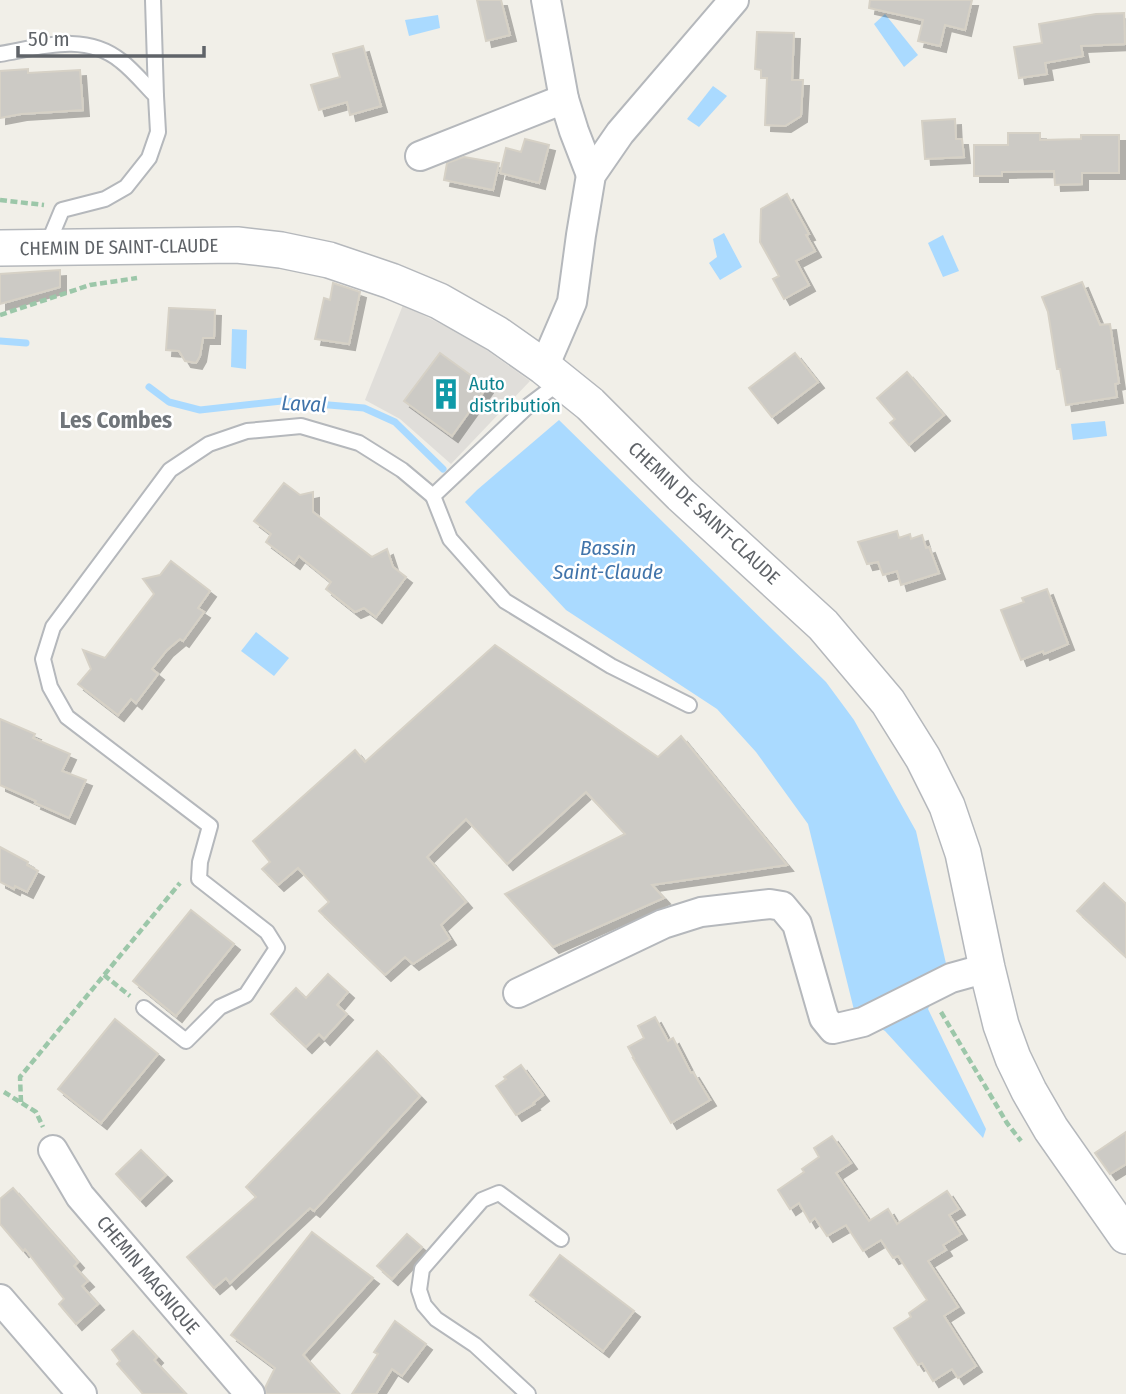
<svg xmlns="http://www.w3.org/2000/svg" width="1126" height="1394" font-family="'Fira Sans Condensed',sans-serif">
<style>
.industrial{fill:#e0deda}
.water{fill:#aadaff}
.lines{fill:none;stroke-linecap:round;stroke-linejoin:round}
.stream{stroke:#aadaff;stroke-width:7}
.building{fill:#cccac5;stroke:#d6d1c6;stroke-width:2;filter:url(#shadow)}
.service-casing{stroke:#b5b8bc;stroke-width:18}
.minor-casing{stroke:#b5b8bc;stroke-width:32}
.tertiary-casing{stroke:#b5b8bc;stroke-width:38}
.path{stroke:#9cc7a9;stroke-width:4.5;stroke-dasharray:7 3.5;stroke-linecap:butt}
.service{stroke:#fff;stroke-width:14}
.minor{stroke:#fff;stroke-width:28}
.tertiary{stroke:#fff;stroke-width:35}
.labels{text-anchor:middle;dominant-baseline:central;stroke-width:5;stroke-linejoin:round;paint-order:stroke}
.street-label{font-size:19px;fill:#5f6368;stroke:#fff}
.culture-label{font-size:19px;fill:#0d838f;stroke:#fff;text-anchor:start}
.water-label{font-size:21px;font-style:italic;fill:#4174aa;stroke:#fff}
.quarter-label{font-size:23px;font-weight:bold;fill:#70757a;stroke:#fff}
</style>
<defs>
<filter id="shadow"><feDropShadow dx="6" dy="6" stdDeviation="0" flood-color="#0004"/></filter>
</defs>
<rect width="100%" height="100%" fill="#f1efe8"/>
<path class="industrial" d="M403,305L471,339L530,381L451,464L400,419L365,400Z"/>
<g class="water">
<path d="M885,14L918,55L904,67L874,24Z"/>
<path d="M438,15L440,28L409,36L405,20Z"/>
<path d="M713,86L727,96L699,127L687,119Z"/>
<path d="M724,233L742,267L720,280L709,263L717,257L713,239Z"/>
<path d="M943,235L959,271L943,277L928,243Z"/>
<path d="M232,329L247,330L246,369L231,367Z"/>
<path d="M559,420L826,682L854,720L916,831L947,968L928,1009L986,1129L983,1138L885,1031L855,1014L808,824L756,752L717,709L566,610L465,502L477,490Z"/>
<path d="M1105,421L1107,436L1073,440L1071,424Z"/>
<path d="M256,632L289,658L274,676L241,651Z"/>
</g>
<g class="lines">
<g class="stream">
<path d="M0,341L26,343"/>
<path d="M149,387L169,402L200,410L282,401L364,408L395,422L443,469"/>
</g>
</g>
<g class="building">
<path d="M477,0H501L510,35L486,41Z"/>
<path d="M870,0H972L965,30L945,25L940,46L918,41L923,20L869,8Z"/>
<path d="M1124,13L1125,44L1081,46L1083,56L1045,63L1047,74L1019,78L1014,47L1042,43L1039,24L1096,14Z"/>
<path d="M757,32L794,33L792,80H803L801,116L785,126L765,125L767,78H761V70L755,69Z"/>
<path d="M363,46L381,106L350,115L347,102L319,110L311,85L340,77L333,54Z"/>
<path d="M28,69V73L80,70L83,110L21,114L0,118V71Z"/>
<path d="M955,119L956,139H962L964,157L925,159L922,121Z"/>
<path d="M1008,133H1040V140L1081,139V135H1119V173H1082V184L1055,185L1054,171L1002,172V176H974V145H1008Z"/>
<path d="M525,139L549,145L539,183L500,173L506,148L521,152Z"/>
<path d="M464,157L499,163L493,190L444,180L447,163Z"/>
<path d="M787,194L809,234L806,235L815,251L796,261L809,285L784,299L773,279L779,276L760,242L761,209Z"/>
<path d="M60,270V287L0,304V274Z"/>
<path d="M1082,282L1100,325L1110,324L1119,383L1115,384L1117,397L1066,405L1060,369H1057L1048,312L1042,297Z"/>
<path d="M333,283L360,292L349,344L315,339L324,298L330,300Z"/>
<path d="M169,308L215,310L214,338H203L200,356L196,363L185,361L179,351L166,350Z"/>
<path d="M440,353L487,387L452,436L404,401Z"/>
<path d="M795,353L818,382L772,417L749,388Z"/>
<path d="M907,372L944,415L909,445L890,423L895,419L877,398Z"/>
<path d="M284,483L300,495L313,492V512L372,557L387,549L393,567L406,577L376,617L364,608L355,612L326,589L331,582L299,556L294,563L266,542L271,534L254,521Z"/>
<path d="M897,531L899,538L910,534L911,539L922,535L926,548L929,547L939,573L901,585L897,571L883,575L878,562L867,564L858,542Z"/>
<path d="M171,561L210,591L198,608L204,612L183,641L180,639L167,650L152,669L158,674L136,703L131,699L118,715L78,684L91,669L83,650L105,658L154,594L143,579L160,575Z"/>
<path d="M1047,589L1068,644L1044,654L1043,651L1021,660L1001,610L1024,602L1022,598Z"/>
<path d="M495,645L658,757L681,736L787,865L652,885L664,898L553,947L505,894L625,834L586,792L507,864L466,819L427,857L466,902L441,925L450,939L413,964L405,957L385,975L319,911L329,902L298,868L278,885L262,869L270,862L253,841L355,750L365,762Z"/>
<path d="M0,719L35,734L33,738L70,754L62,771L86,780L69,818L35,803L36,801L0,785Z"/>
<path d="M0,847L28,862L27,865L38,871L27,892L15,886L14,889L0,882Z"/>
<path d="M1104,883L1126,904V957L1077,911Z"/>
<path d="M191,910L234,944L176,1016L133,981Z"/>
<path d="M328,974L348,992L337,1005L347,1014L324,1039L319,1034L306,1047L271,1014L296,988L306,998Z"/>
<path d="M655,1017L668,1041L673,1038L691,1073L693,1072L710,1100L671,1123L633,1058H634L628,1047L644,1038L638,1026Z"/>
<path d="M115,1019L158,1054L101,1123L58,1089Z"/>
<path d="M377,1051L420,1096L314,1211L310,1208L230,1283L226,1278L214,1288L187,1257L256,1197L246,1187Z"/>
<path d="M521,1065L543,1095L533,1103L534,1104L516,1115L496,1086L506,1079L504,1077Z"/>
<path d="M1126,1132V1164L1110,1174L1095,1153Z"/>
<path d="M832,1136L851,1163L836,1173L869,1221L888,1209L897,1224L947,1191L959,1209L949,1215L961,1234L943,1245L946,1250L928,1261L958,1307L944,1316L976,1366L958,1378L952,1369L933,1381L922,1363L918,1365L894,1328L911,1317L909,1313L927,1300L898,1256L893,1258L881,1240L863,1251L846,1225L827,1236L815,1218L810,1222L799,1203L790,1209L778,1190L804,1172L802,1169L819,1157L814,1148Z"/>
<path d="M141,1150L166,1175L140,1200L116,1174Z"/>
<path d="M13,1188L78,1262L74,1266L88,1281L82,1286L98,1304L76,1324L59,1304L64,1299L25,1249L23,1251L0,1224V1199Z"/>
<path d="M312,1232L373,1278L303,1355L339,1394H266L265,1388L275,1368L231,1335Z"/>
<path d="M407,1234L422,1247L392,1279L377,1266Z"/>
<path d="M560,1255L634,1311L603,1351L530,1295Z"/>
<path d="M395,1321L426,1344L402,1376L392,1369L376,1394H352L378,1354L374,1352Z"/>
<path d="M133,1331L157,1357L154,1360L186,1394H143L117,1364L120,1361L112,1350Z"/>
</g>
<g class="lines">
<defs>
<g id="service">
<path d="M153,0L156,96"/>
<path d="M0,54C41,47 85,32 121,61C134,71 145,85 156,96L158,132L149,158L126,187L105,199L62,210L47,246"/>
<path d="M433,496L450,539L505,601L611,666L689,705"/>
<path d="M144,1008L186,1041L220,1007L246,995L277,948L267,932L199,879L200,862L210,826L67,717L50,687L43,659L53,627L170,470L209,444L247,431L301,426L359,443L402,470L433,496L528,406L560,382"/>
<path d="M528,1394L475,1345L436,1319L424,1305L419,1290L422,1269L482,1200L499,1193L561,1239"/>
</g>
<g id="minor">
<path d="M546,0L564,99L574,131L591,175"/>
<path d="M420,156L564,99"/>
<path d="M544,367L572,302L581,235L591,175L620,133L734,0"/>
<path d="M518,993L663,924L701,912L770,904L782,906L797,924L824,1018L833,1029L863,1022L951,978L987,968"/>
<path d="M53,1150L80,1196L250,1394"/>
<path d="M0,1299L82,1394"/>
</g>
<path id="tertiary" d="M0,248L237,245L281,250L329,260L391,281L439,301L497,334L544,367L590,404L681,495L823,625L888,702L923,758L947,806L963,853L987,968L1001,1025L1013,1058L1029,1091L1051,1129L1126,1236"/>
</defs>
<use href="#service" class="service-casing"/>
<use href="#minor" class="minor-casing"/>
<use href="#tertiary" class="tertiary-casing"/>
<g class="path">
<path d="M0,200L44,205"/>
<path d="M0,315L90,285L137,278"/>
<path d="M104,975L130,996"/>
<path d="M941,1012L1007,1123L1021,1141"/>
<path d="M4,1092L36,1112L43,1127"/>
<path d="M21,1102L20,1077L180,883"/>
</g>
<use href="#service" class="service"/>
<use href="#minor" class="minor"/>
<use href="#tertiary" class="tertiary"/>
</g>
<defs>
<symbol id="building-bare" viewBox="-9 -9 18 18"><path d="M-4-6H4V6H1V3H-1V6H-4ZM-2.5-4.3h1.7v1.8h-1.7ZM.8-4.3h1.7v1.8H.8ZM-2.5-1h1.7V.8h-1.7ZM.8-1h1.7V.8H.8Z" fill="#0f9aa8" stroke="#fff" stroke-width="2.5" paint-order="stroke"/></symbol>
</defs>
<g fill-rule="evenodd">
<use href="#building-bare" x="424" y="372" width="44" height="44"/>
</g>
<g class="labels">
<g class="street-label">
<text transform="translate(119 247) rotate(-1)">CHEMIN DE SAINT-CLAUDE</text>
<text transform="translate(704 513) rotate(43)">CHEMIN DE SAINT-CLAUDE</text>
<text transform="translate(148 1275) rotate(50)">CHEMIN MAGNIQUE</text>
</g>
<g class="culture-label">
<text x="469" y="383">Auto<tspan x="469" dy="22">distribution</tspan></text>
</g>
<g class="water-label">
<text transform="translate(304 404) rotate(3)">Laval</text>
<text x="608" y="548">Bassin<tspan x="608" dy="24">Saint-Claude</tspan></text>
</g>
<g class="quarter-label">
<text x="116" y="420">Les Combes</text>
</g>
</g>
<path d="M18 46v10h186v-10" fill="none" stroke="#5f6368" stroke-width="3.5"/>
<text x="28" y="46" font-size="21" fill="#5f6368" stroke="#ffffff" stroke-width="5" paint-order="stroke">50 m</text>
</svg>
